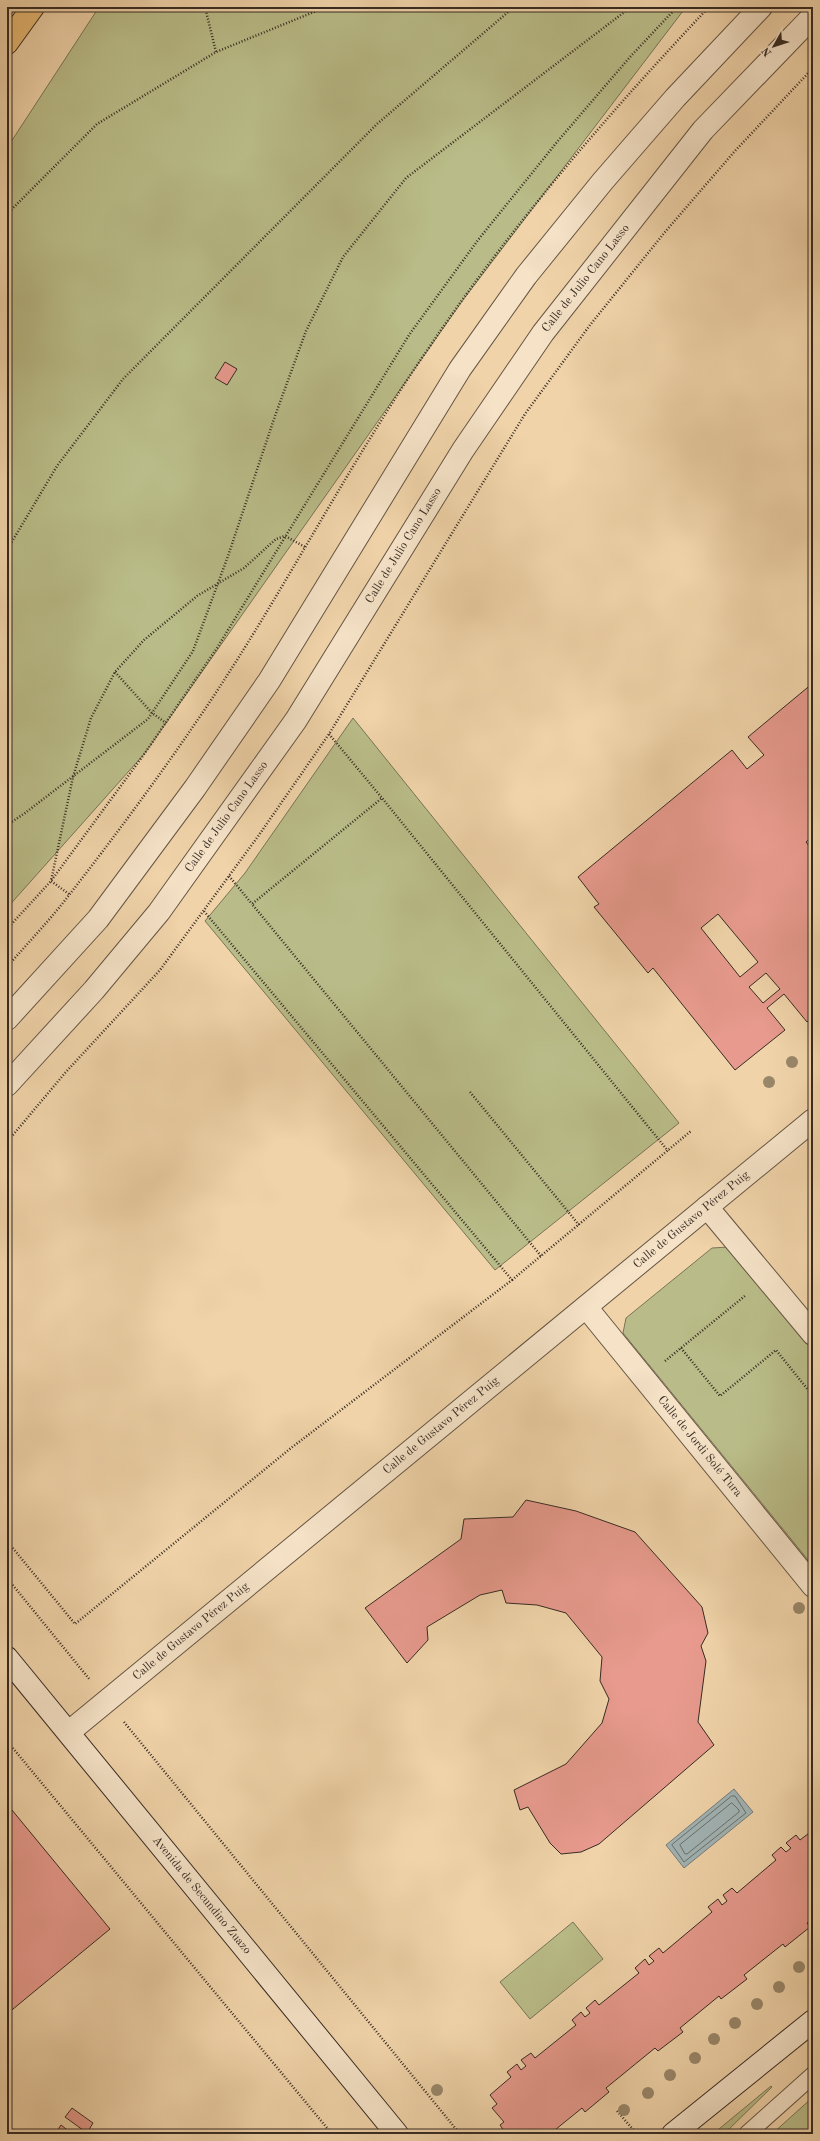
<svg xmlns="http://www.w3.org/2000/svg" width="820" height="2141" font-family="'Old Standard TT',serif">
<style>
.green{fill:#b9bc88;stroke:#787456}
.water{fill:#a1b4b5;stroke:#777d7b}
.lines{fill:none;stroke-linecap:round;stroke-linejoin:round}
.shore{stroke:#6c706c;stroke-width:1}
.building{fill:#e79a8d;stroke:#372b23;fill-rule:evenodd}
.lane-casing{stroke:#655544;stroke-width:18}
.street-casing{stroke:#655544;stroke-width:24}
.secondary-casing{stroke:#372b23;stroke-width:24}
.highway-casing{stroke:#372b23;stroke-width:24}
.path{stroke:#372b23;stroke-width:2.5;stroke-dasharray:1 2;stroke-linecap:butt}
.lane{stroke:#f5e2c7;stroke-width:16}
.street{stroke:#f5e2c7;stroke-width:22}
.secondary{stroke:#f5e2c7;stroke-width:22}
.highway{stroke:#e8ba74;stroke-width:22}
.tree{fill:#99876a}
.labels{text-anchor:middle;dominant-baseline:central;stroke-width:3;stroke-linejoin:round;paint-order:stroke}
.street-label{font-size:12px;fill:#372b23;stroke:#f5e2c7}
</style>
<rect width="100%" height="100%" fill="#f0d3a9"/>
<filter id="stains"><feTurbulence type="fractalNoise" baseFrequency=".005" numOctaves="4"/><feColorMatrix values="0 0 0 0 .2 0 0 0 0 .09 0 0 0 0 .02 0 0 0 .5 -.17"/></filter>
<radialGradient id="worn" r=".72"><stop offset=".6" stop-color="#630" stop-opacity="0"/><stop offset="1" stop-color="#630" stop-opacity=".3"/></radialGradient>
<g class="green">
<path d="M99,7H686L463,300L145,753L7,908V148Z"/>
<path d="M353,718L679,1123L495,1270L205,921L245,873Z"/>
<path d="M729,1247L813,1349V1566L623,1333L626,1318L712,1248Z"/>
<path d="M573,1922L603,1959L530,2019L500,1982Z"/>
<path d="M771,2086L772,2087L724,2134H713Z"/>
<path d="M813,2097V2130L808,2134H772Z"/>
</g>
<path class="water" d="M734,1789L753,1812L684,1868L666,1845Z"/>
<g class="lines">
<g class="shore">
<path d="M732,1796H735L746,1813L684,1862L672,1845Z"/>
<path d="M732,1803L739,1810V1812L687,1854H685L680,1845Z"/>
</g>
</g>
<g class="building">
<path d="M225,362L237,369L227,385L215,378Z"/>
<path d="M813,683V836L806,842L813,851V1017L807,1022L784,994L767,1008L785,1030L735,1070L653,968L648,973L594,907L599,904L578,877L732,750L747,769L764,755L748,737ZM718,914L758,962L740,977L701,928ZM766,973L780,989L763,1003L749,987Z"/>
<path d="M526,1500L576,1511L635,1532L702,1607L708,1633L701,1646L706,1661L698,1722L714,1745L599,1844L581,1852L561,1854L550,1843L528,1807L520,1810L514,1790L566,1764L602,1723L609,1699L600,1681L602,1657L566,1613L537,1605L506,1603L502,1590L480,1595L427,1627L428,1640L407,1663L365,1608L461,1539L464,1519L513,1517Z"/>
<path d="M7,1804L110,1929L7,2014Z"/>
<path d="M813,1830V1918L807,1923L810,1927L785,1947L783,1944L744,1975L747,1979L721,1999L719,1996L680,2028L683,2032L658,2051L655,2048L606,2088L609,2092L585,2112L582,2108L550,2134H506L500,2125L504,2122L492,2108L497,2104L490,2095L511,2077L507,2072L517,2064L521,2070L526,2066L521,2060L531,2053L535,2058L576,2025L572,2020L581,2012L585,2017L590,2013L586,2008L595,2000L599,2005L639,1973L635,1968L645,1959L649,1965L654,1961L649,1956L659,1948L663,1953L712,1912L708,1907L718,1899L722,1905L727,1901L723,1895L732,1888L737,1893L776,1860L772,1855L781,1847L786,1852L791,1848L786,1843L796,1835L800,1840Z"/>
<path d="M72,2108L93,2123L87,2133L65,2117Z"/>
<path d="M61,2125L70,2132L69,2134H55Z"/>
</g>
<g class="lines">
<defs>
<path id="lane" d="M747,2134L813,2075"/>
<g id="street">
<path d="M7,1019L98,919L195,788L269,681L460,369L526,276L603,181L675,98L761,7"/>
<path id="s1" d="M7,1085L94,990L159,912L296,720L463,450L543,333L703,130L813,16"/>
<path d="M707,1207L813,1334"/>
<path id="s2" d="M586,1307L813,1586"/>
<path id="s3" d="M69,1732L813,1120"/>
</g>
<g id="secondary">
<path id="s4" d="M7,1658L397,2134"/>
<path d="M673,2134L813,2021"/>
</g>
<path id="highway" d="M7,43L33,7"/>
</defs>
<use href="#lane" class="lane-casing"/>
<use href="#street" class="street-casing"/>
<use href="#secondary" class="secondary-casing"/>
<use href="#highway" class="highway-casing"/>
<g class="path">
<path d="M205,7L216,52"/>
<path d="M7,214L97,124L216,52L326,7"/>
<path d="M7,550L57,466L123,379L377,124L514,7"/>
<path d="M115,672L152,713L166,723"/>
<path d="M329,734L382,798"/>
<path d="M7,825L25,813L148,719L193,651L228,556L275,416L306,331L343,257L406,178L631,7"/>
<path d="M229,876L252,904"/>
<path d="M69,894L51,881L73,777L91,718L115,672L144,640L197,596L244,568L276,539L285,536L305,547"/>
<path d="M7,929L51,881L145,753L217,648L409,335L478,240L557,142L630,57L677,7"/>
<path d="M7,967C27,944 48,922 66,899C126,822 185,742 237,660C302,557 359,449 428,349C511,226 608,114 709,7"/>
<path d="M470,1092L579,1225"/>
<path d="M7,1142L65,1073L160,970L259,835L329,734L525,414L590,325L665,232L734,152L813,68"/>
<path d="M541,1256L252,904L382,798L668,1151"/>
<path d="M512,1280L691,1131"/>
<path d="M681,1348L720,1396L776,1350L813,1396"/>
<path d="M665,1361L746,1295"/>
<path d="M7,1541L75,1624L291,1448L512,1280L203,910"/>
<path d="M7,1578L90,1680"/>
<path d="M124,1722L460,2134"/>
<path d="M7,1741L332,2134"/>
<path d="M617,2111L637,2134"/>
</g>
<use href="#lane" class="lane"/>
<use href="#street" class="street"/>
<use href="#secondary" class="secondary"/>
<use href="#highway" class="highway"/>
</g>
<g class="tree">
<circle cx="792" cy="1062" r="6"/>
<circle cx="769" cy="1082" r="6"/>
<circle cx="799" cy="1608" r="6"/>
<circle cx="799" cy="1967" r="6"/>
<circle cx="779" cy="1987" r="6"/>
<circle cx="757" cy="2004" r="6"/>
<circle cx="735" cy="2023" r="6"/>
<circle cx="714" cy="2039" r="6"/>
<circle cx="695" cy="2058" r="6"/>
<circle cx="670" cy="2075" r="6"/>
<circle cx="437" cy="2090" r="6"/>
<circle cx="648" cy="2093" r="6"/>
<circle cx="624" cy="2110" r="6"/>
</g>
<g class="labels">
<g class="street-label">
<text stroke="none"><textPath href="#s1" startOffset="995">Calle de Julio Cano Lasso</textPath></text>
<text stroke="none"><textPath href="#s1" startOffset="671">Calle de Julio Cano Lasso</textPath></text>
<text stroke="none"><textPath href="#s1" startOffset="347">Calle de Julio Cano Lasso</textPath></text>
<text stroke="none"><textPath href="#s3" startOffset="806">Calle de Gustavo Pérez Puig</textPath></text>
<text stroke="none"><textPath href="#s3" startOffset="482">Calle de Gustavo Pérez Puig</textPath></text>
<text stroke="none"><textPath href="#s2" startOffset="180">Calle de Jordi Solé Tura</textPath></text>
<text stroke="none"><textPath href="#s3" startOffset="158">Calle de Gustavo Pérez Puig</textPath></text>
<text stroke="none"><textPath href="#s4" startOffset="307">Avenida de Secundino Zuazo</textPath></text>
</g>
</g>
<rect width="820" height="2141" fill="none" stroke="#f0d3a9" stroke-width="24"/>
<rect x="8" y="8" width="804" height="2125" fill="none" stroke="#372b23" stroke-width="2"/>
<rect x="12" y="12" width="796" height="2117" fill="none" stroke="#372b23"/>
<g transform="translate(774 46) rotate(231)" stroke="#f5e2c7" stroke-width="3" paint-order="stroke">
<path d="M0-3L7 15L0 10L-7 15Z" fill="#372b23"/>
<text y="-6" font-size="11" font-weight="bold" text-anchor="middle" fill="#372b23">N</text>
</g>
<rect width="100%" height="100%" filter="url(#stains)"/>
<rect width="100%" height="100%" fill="url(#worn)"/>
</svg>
